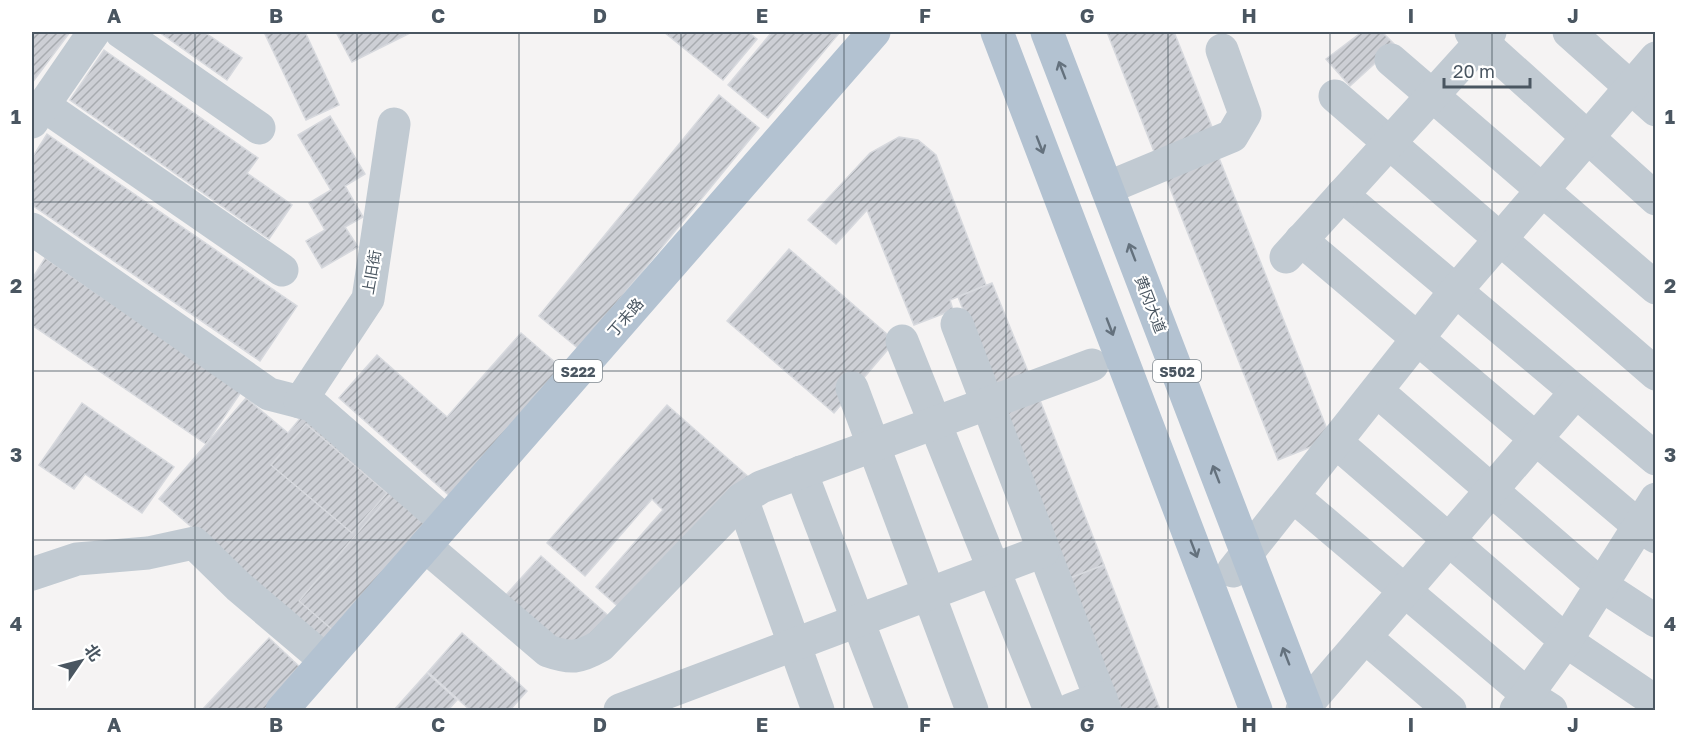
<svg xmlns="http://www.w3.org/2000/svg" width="1687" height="742" font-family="'Golos Text','Noto Sans SC',sans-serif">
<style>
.building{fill:url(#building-hatch);stroke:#d7d9de;stroke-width:1.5}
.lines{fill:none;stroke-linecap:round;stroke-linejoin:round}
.minor{stroke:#c1cad2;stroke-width:33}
.major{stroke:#b3c2d1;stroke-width:33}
.oneway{stroke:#64717d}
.grid{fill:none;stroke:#4a5661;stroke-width:1.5;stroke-opacity:0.55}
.labels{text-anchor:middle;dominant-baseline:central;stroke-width:4.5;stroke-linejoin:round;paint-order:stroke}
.shield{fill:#fff;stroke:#808990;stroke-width:1.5}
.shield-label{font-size:14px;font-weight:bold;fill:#4a5661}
.street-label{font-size:15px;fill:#4a5661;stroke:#fff}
.neatline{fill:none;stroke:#4a5661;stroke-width:2}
.grid-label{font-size:20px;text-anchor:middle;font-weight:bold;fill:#4a5661}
</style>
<defs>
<pattern id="building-hatch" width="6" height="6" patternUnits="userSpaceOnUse" patternTransform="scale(1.5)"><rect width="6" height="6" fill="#cdcfd5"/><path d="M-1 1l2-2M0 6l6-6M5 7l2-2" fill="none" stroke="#a8abb0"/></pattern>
</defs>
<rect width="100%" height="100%" fill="#f5f3f3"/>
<g class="building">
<path d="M32,32H70L32,83Z"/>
<path d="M159,32H204L242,58L227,80Z"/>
<path d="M264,32H305L339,105L306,120Z"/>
<path d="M336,32H412L352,62Z"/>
<path d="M664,32H748L757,39L723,80Z"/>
<path d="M772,32H840L768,118L728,85Z"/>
<path d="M1107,32H1174L1214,132L1155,154Z"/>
<path d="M1362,32H1382L1395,45L1350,86L1326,59Z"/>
<path d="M104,50L258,158L247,173L292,205L269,239L70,100Z"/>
<path d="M719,95L759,128L579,349L539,316Z"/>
<path d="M330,116L365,174L345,186L363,217L345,227L358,247L322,268L306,241L325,230L309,203L331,190L298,135Z"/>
<path d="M47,134L297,306L260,361L32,205V158Z"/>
<path d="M899,137L918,140L936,155L986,285L950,300L953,310L914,325L867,210L836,244L808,220L870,153Z"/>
<path d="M1219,158L1331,439L1278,460L1166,178Z"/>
<path d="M789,249L895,341L834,413L727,321Z"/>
<path d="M45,258L241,392L206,444L32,325V279Z"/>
<path d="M992,283L1031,379L997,393L958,297Z"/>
<path d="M521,333L564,370L452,498L339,398L377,355L447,417Z"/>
<path d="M1036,390L1104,565L1065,580L997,405Z"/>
<path d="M246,398L288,433L303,415L431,525L329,645L159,499Z"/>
<path d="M82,403L174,467L142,513L85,474L74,489L39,465Z"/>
<path d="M667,405L752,480L631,618L596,587L663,510L652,499L585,576L547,543Z"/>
<path d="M306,424L387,493L352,533L271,465Z"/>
<path d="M391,494L427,526L335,632L299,601Z"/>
<path d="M541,556L613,620L567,652L505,596Z"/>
<path d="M1104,565L1160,710H1115L1065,580Z"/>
<path d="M462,633L527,691L510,710H470L428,672Z"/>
<path d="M269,638L302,669L264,710H202Z"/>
<path d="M427,673L457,700L448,710H394Z"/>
</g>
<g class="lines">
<g class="minor">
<path d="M121,32L259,128"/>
<path d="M1471,32L1656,199"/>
<path d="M1569,32L1656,110"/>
<path d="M1391,60L1656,288"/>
<path d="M1335,96L1656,374"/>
<path d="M43,105L282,270"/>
<path d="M32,122L94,32"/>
<path d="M1107,188L1232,136L1245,114L1222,50"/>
<path d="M1342,195L1656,459"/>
<path d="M32,229L269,394L312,405L446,522"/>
<path d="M1301,240L1639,526L1656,537"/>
<path d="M1286,257L1490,32"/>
<path d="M957,324L1105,710"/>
<path d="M902,341L1050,710"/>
<path d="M852,388L972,710"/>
<path d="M1377,391L1601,585L1656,621"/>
<path d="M300,402L368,299L394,124"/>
<path d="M1337,443L1566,641L1656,702"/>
<path d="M801,472L892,710"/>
<path d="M1294,497L1529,696L1551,710"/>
<path d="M742,499L818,710"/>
<path d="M425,546L548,651C571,659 579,658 600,646L742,499L761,487L1092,365"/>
<path d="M1233,571L1453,294L1656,58"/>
<path d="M32,574L77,559L148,553L194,543L239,587L325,660"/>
<path d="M1365,637L1450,710"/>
<path d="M620,710L1043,551"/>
<path d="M1070,710L1101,698"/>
<path d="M1302,710L1576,392"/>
<path d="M1516,710L1566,641L1656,499"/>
</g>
<g class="major">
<path d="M997,32L1256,710"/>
<path d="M1047,32L1307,710"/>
<path d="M282,710L874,32"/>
</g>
</g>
<defs><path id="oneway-shaft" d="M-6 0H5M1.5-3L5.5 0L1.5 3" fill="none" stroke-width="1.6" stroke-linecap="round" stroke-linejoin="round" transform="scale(1.5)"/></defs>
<g class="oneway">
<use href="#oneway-shaft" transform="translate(1062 70) rotate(-111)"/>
<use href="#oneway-shaft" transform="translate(1040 145) rotate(69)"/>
<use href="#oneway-shaft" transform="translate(1132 252) rotate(-111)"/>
<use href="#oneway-shaft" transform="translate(1110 327) rotate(69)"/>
<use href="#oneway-shaft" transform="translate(1216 474) rotate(-111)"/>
<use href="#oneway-shaft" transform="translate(1194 549) rotate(69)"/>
<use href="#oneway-shaft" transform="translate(1286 656) rotate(-111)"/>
</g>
<path class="grid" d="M195,32V710M357,32V710M519,32V710M681,32V710M844,32V710M1006,32V710M1168,32V710M1330,32V710M1492,32V710M32,202H1656M32,371H1656M32,540H1656"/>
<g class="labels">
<g class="shield">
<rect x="554" y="360" width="48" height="22" rx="4.5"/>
<rect x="1153" y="360" width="48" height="22" rx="4.5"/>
</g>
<g class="shield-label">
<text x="578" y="371">S222</text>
<text x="1177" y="371">S502</text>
</g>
<g class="street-label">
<text transform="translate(371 272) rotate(-80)">上旧街</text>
<text transform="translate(1151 304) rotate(69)">黄冈大道</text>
<text transform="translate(625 317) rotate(-49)">丁未路</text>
</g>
</g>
<rect width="1687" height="742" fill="none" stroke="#ffffff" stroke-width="66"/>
<g transform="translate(81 661) rotate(55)" stroke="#ffffff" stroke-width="4.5" paint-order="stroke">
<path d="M0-4.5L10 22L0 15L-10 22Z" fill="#4a5661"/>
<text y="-9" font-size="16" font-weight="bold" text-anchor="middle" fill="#4a5661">北</text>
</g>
<path d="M1444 78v9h86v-9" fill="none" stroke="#4a5661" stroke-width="3"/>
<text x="1453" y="78" font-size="18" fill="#4a5661" stroke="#ffffff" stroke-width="4.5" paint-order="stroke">20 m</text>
<rect x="33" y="33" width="1621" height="676" class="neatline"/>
<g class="grid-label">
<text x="114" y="23">A</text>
<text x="276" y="23">B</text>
<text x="438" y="23">C</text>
<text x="600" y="23">D</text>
<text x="762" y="23">E</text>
<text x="925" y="23">F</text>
<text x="1087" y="23">G</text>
<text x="1249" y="23">H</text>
<text x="1411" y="23">I</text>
<text x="1573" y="23">J</text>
<text x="16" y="124">1</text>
<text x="1670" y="124">1</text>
<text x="16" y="293">2</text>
<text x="1670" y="293">2</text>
<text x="16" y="462">3</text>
<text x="1670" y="462">3</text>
<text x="16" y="631">4</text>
<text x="1670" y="631">4</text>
<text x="114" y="732">A</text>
<text x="276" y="732">B</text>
<text x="438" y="732">C</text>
<text x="600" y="732">D</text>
<text x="762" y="732">E</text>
<text x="925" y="732">F</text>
<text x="1087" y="732">G</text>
<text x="1249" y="732">H</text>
<text x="1411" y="732">I</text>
<text x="1573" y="732">J</text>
</g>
</svg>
